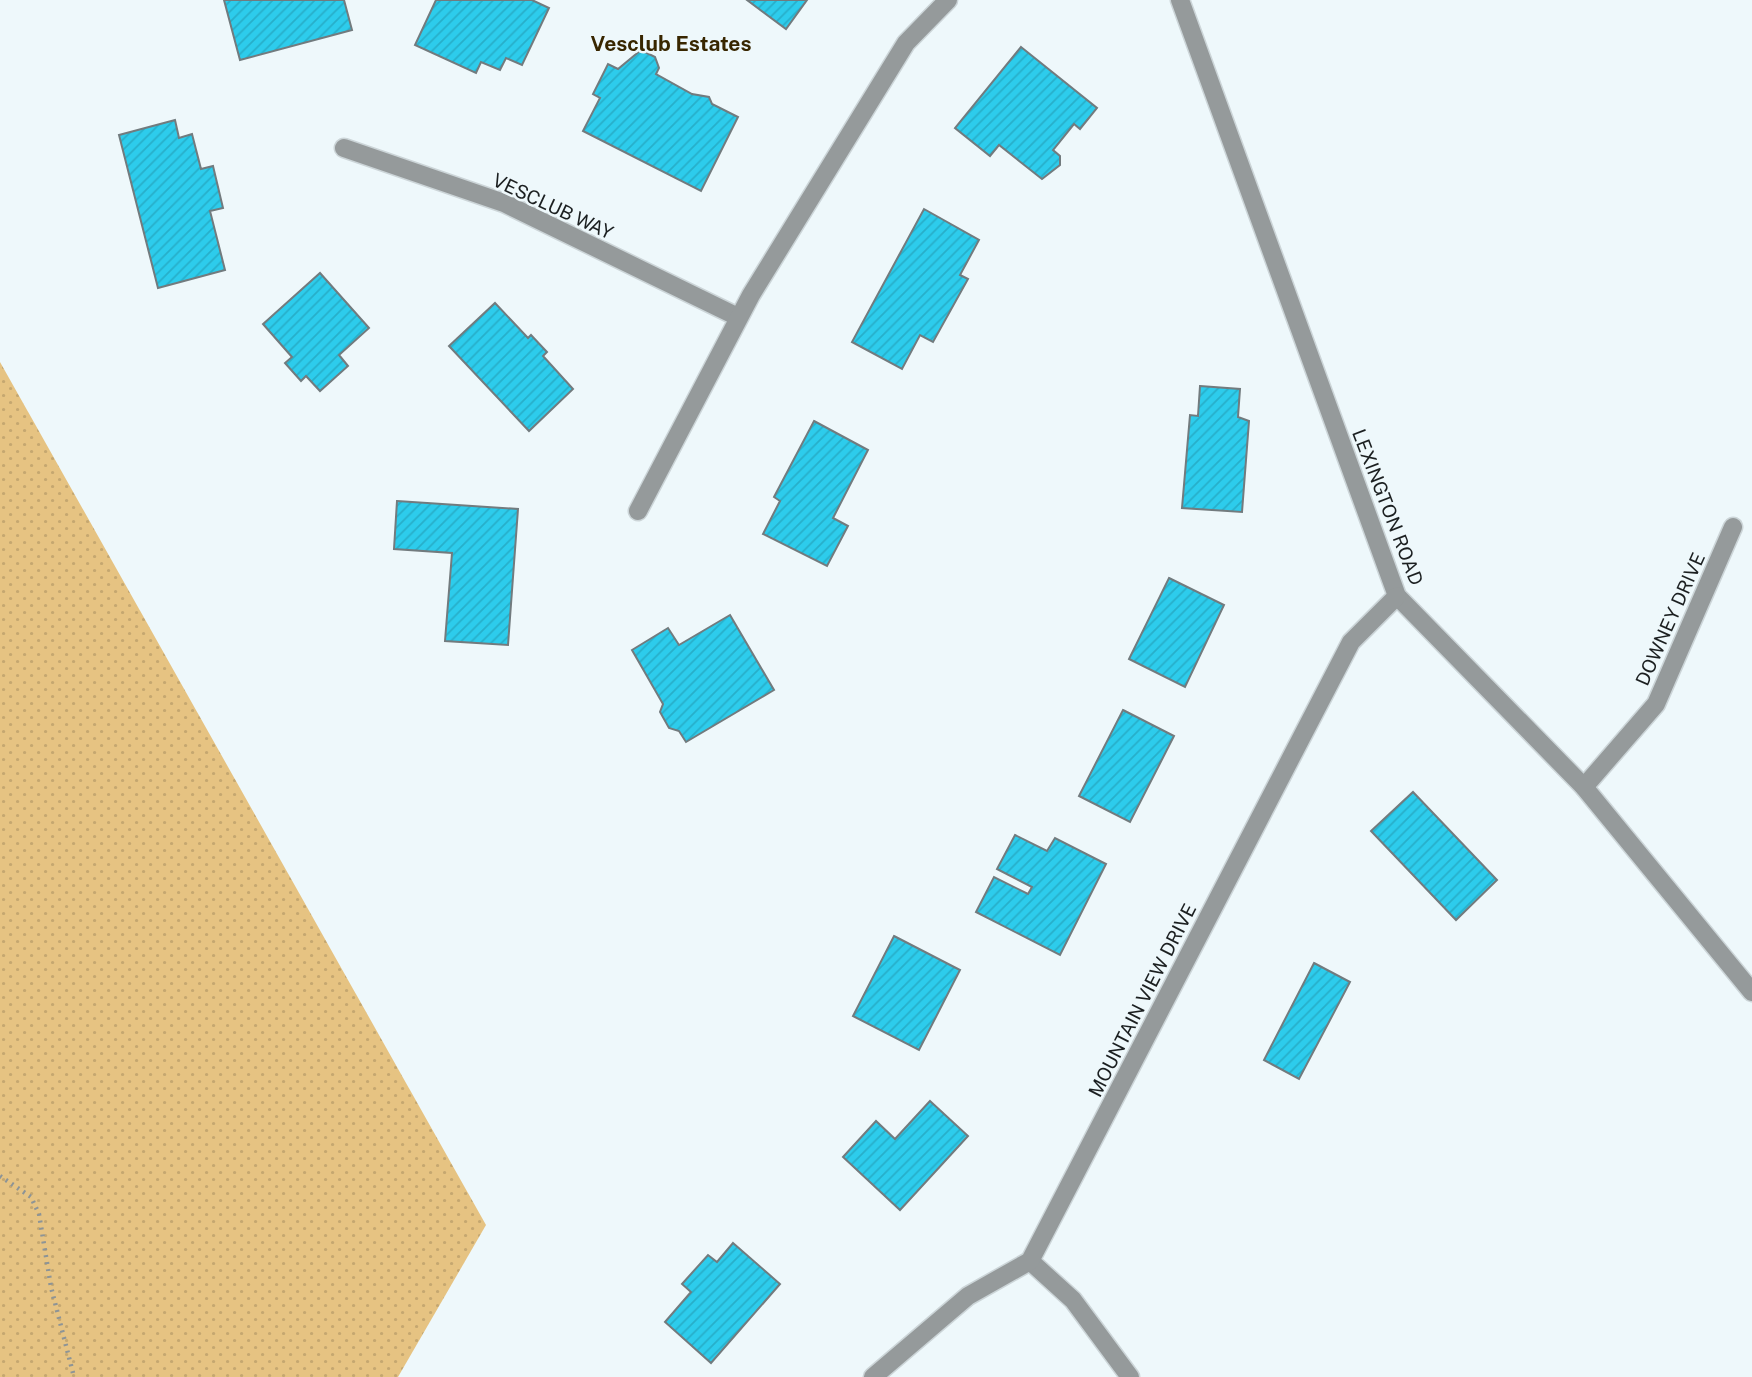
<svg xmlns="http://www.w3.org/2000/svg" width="1752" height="1377" font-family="'Public Sans',sans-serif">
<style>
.grass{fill:url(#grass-dots)}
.building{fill:url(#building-hatch);stroke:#727b7e;stroke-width:2}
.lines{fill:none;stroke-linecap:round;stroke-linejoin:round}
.minor-casing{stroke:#ccd5d8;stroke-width:21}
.path{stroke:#8d9496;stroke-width:4.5;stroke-dasharray:2 5;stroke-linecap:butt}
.minor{stroke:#959a9b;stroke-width:18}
.labels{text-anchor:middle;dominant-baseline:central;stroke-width:5;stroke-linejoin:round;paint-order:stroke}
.street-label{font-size:19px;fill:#1b1f20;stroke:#eef8fb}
.neighbourhood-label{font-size:21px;font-weight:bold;fill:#382600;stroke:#eef8fb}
</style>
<defs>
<pattern id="grass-dots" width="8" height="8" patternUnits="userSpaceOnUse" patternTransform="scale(1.75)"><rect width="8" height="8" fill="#e6c382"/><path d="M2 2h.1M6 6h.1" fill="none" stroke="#c5a770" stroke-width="1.8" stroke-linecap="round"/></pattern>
<pattern id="building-hatch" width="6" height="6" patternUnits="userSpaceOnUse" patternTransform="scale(1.75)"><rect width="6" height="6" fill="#2dccec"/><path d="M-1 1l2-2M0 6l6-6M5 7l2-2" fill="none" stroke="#27afca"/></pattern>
</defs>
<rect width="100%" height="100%" fill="#eef8fb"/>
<path class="grass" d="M0,362L486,1225L398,1377H0Z"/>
<g class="building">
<path d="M224,0H344L352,30L240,60Z"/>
<path d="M436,0H532L549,8L522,65L506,58L500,70L481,62L476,73L415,45Z"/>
<path d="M747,0H807L786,29Z"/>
<path d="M1021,47L1097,108L1080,129L1074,124L1053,150L1060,156V165L1042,179L999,145L990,156L955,128Z"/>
<path d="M641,50L655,57L659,68L656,74L692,94L709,97L712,104L738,117L701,191L583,131L600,98L593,94L608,64L618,69Z"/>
<path d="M175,120L179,138L192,134L201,169L213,166L223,208L210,211L225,270L158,288L119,135Z"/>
<path d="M924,209L979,240L960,275L968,279L933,342L920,335L902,369L852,342Z"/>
<path d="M320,273L369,328L339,355L348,366L320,391L306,376L301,381L285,363L292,357L263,324Z"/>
<path d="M495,303L528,338L531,335L547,352L543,356L573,389L529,431L449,346Z"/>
<path d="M1200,386L1240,389L1238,417L1249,421L1242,512L1182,508L1190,415L1198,416Z"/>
<path d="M814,421L868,450L833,518L848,526L827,566L763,534L780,501L774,497Z"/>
<path d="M397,501L518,509L508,645L445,641L452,553L394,549Z"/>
<path d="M1169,578L1224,605L1185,687L1129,659Z"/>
<path d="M730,615L774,690L686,742L679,731L669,728L660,712L663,704L632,650L668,628L679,645Z"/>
<path d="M1123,710L1174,736L1130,822L1079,796Z"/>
<path d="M1413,792L1497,880L1456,920L1371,831Z"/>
<path d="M1015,835L1047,851L1055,838L1106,864L1060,955L976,912L994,877L1028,894L1032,887L997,869Z"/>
<path d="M894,936L960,970L919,1050L853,1016Z"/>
<path d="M1314,963L1350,982L1299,1079L1264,1060Z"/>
<path d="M930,1101L968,1136L900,1210L843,1157L876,1121L895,1139Z"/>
<path d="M733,1243L780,1284L711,1363L665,1322L691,1292L682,1284L708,1255L717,1262Z"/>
</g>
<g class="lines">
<defs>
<g id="minor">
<path d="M1180,0L1397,596L1584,787L1752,992"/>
<path d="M344,148L504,203L738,317"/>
<path d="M638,511L751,295L906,43L948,0"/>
<path d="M1584,787L1656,704L1733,527"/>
<path d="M1030,1261L1073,1300L1130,1377"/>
<path d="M873,1377L968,1296L1030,1261L1351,642L1397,596"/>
</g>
</defs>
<use href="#minor" class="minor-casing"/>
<path class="path" d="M0,1176L31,1197L39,1214L51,1287L74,1377"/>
<use href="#minor" class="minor"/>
</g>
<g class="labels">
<g class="street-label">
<text transform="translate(553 206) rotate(25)">VESCLUB WAY</text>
<text transform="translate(1388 507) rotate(69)">LEXINGTON ROAD</text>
<text transform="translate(1670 619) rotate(-66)">DOWNEY DRIVE</text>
<text transform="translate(1142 1000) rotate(-63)">MOUNTAIN VIEW DRIVE</text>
</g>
<g class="neighbourhood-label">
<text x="671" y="43">Vesclub Estates</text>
</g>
</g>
</svg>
